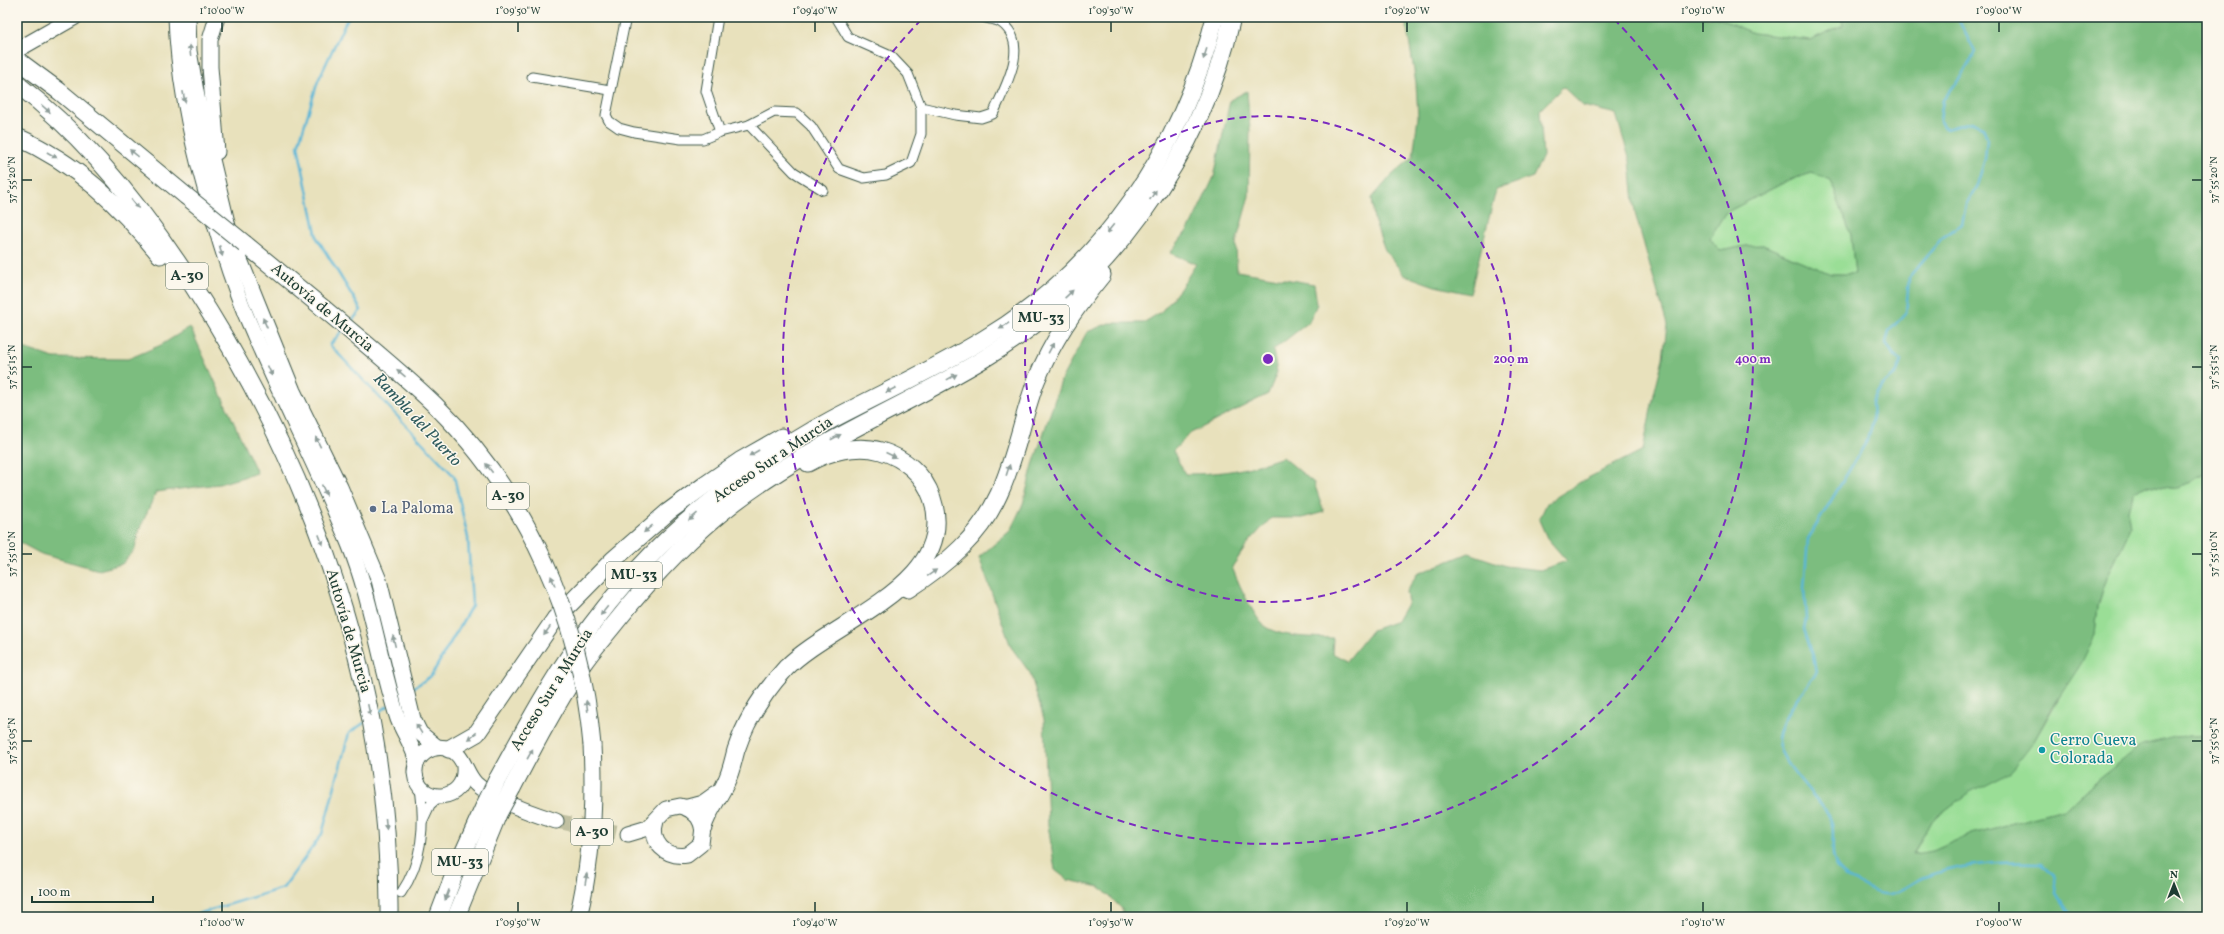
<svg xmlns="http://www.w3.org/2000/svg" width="2224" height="934" font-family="Vollkorn,serif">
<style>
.green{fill:#9ade96;stroke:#5c8e65}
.forest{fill:#7bbd7f;stroke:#4d7d5a;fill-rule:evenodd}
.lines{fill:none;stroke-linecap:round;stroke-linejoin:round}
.stream{stroke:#59b6d7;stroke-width:2.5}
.primary-tunnel{stroke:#c0c0a1;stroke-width:15;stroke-dasharray:15 8;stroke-linecap:butt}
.minor-casing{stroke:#3d5648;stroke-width:11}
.primary-casing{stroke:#3d5648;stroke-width:17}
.motorway-casing{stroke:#3d5648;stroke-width:19}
.minor{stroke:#fff;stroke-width:9}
.primary{stroke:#fff;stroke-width:15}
.motorway{stroke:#fff;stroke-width:17}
.motorway-bridge-casing{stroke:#3d5648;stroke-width:19;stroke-linecap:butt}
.motorway-bridge{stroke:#fff;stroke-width:17}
.oneway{fill:#8f9e9a}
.ticks{fill:none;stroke:#1f3d34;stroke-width:1.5}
.ring{fill:none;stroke:#7b2cbf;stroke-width:2;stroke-dasharray:7 5}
.service-dot{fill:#5c6f8a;stroke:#fbf7ec;stroke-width:1.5}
.culture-dot{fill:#0f9aa8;stroke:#fbf7ec;stroke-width:1.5}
.labels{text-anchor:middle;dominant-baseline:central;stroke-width:3;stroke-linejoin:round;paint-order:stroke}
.shield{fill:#fbf7ec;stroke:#61756b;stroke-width:1}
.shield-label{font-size:15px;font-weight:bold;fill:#1f3d34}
.street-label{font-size:16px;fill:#1f3d34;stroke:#fbf7ec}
.service-label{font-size:16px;fill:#4e5e75;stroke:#fbf7ec;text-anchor:start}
.culture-label{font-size:16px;fill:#0d838f;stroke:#fbf7ec;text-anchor:start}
.water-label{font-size:17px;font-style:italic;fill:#2e5b5d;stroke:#fbf7ec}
.centre{fill:#7b2cbf;stroke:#fbf7ec;stroke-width:2}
.ring-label{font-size:12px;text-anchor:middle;font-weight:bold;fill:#7b2cbf;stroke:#fbf7ec;stroke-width:3;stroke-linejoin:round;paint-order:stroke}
.neatline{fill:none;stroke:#1f3d34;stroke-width:1.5}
.ticks-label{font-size:10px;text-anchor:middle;fill:#1f3d34}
</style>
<rect width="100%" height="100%" fill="#fbf7ec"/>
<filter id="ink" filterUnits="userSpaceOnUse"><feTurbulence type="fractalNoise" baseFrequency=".025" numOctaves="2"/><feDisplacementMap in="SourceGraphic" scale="8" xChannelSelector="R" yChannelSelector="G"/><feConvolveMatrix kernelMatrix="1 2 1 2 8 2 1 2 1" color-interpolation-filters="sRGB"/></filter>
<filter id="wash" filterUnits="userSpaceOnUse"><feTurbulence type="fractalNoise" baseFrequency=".012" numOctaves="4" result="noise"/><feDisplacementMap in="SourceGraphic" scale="16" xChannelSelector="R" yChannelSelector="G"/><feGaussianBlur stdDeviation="0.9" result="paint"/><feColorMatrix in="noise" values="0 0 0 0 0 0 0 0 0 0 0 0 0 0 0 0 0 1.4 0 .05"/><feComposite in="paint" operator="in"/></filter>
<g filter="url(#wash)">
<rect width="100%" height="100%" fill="#e8e1bc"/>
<g class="green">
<path d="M1716,17H1841L1843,25L1810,40L1753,33Z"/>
<path d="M1812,173L1831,181L1851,235L1855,274H1831L1763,245L1746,246L1720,251L1710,238L1725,213L1789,180Z"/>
<path d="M2207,471V735L2175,737L2101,777L2064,810L1972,834L1933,851L1913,855L1931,821L2033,743L2095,635L2098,607L2107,578L2131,527L2128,510L2134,491L2147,485L2178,489Z"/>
</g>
<g class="forest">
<path d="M1405,17H1716L1753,33L1810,40L1843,25L1841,17H2207V471L2178,489L2147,485L2134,491L2128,510L2131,527L2107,578L2098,606L2095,635L2081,664L2052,708L2033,743L2011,771L1968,793L1931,821L1913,854L1933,851L1972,834L2064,810L2101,777L2142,745L2175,737L2207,735V917H1123L1122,909L1100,887L1068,880L1055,870L1048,825L1044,719L1030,673L1011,647L979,557L1010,531L1023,504L1033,465L1062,378L1087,332L1109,323H1143L1161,312L1180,289L1196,264L1170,253L1190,227L1214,177L1230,100L1247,91L1250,130L1249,196L1236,243L1237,271L1314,284L1317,304L1309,322L1273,350L1277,372L1268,394L1189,434L1173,451L1185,474C1224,474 1246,470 1283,457L1314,483L1324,512L1302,518H1271L1249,542L1232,567C1237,580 1255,621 1267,628C1285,638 1313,637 1333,638L1332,653L1347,661L1372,630L1397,621L1408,602L1406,592L1417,574L1469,553L1506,566L1540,570L1567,561L1547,538L1539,520L1547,503L1582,481L1643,450L1654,394L1663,358L1667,325L1635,213L1630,161L1616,114L1583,106L1563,87L1540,110L1543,156L1533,177L1496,190L1470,294L1435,286L1404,275L1385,250L1374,220L1372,198L1392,175L1413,157L1418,117L1416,83ZM1812,173L1831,181L1851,235L1855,274H1831L1763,245L1746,246L1720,251L1710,238L1725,213L1789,180Z"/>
<path d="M190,327L257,473L219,484L156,492L138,533L135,549L122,564L99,570L41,554L17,541V346L54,358L128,359L161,345Z"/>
</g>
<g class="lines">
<g class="stream">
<path d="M349,17L345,23L318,81L298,146L317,238L361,310L350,323"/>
<path d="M1957,17L1975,52L1960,78L1943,100L1940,120L1946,129L1971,122L1983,127L1987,138L1985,159L1977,185L1966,205L1962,224L1942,238L1909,277L1906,313L1889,331L1886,343L1893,354L1901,361L1896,374L1882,385L1872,402L1873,421L1868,439L1808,539L1804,588L1806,619L1804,629L1813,656L1816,672C1809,685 1798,695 1791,707C1785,717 1778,730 1778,742C1779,760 1818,799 1829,815C1838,831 1827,852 1838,868C1846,878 1876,896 1889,894C1903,892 1913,880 1927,876C1964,863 2003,861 2042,863L2054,875L2057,893L2072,917"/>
<path d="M342,331L330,345L454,476L468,538L472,605L431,676L410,690"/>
<path d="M376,714L388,706"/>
<path d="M188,917L283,888L322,834L349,733L364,723"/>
</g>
</g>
</g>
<g filter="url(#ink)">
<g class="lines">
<path class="primary-tunnel" d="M556,821L620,833"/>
<defs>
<g id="minor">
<path d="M626,17L606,115L609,121L619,128L634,132L681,139H703L720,132L749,125L774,112L797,113L811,126L839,169L864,178L886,175L911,163L921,134V107L908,74L891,56L848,37L836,17"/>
<path d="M718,17L706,91L720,132"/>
<path d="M532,77L610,90"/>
<path d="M921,107L955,115L981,118L993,114C1004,89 1032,43 1000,22C995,19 987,19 982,17"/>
<path d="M749,125L794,172L823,190"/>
<path d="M423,820L430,805L440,796"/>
<path d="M401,893C423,861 425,825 420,787"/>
</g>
<g id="primary">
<path d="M176,17C178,77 190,135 206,192C219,241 233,288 254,334C284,404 320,473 349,544C372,600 379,661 398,719C404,734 413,746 417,762"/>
<path d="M188,17L189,51L197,97L230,235L293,391L340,487L379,580L413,719L420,733L437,747"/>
<path d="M217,17L210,40V67L217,152"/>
<path d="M17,50L75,17"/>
<path d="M464,767C467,803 418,806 415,773C414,756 432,743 449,749C464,754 465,774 476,784C493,800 534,814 556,821"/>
<path d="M628,834L648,828L666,809L680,806L688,808L698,817L703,827L701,844L687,855C666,858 649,843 656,821"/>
</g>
<g id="motorway">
<path d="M17,60L59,91L186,196"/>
<path d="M17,84C87,138 145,211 193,286C314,473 391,693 389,917"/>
<path d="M17,137C76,163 120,205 160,255"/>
<path d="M245,244L323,308"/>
<path d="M908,589C947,564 980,536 999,494C1016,458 1022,418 1036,381C1052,341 1075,308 1102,275"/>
<path d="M449,749L477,733L555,619L613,560L668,512L705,485L740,461L782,437"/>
<path d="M497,780C522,735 547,687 577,645C615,591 662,539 714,499C750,470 790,442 831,420C882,393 935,369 984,339C1101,270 1183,148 1215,17"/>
<path d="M512,788C534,746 556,704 582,665C592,650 605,636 616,622C651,578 690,536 735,502C812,443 902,408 985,358C1106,286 1203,155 1232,17"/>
<path d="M688,808L703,804L717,794"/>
<path d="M703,827C708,810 719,798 726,782C731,772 733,761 736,750C746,720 764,692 786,668C832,621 961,583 932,498C924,474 904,458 881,451C857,444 829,451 808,463"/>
<path d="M438,917L457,867L484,807"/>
<path d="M456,917L498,814"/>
<path d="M578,917C592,860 595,803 592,745"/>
</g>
</defs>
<use href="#minor" class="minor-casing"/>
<use href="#primary" class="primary-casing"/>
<use href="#motorway" class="motorway-casing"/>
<use href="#minor" class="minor"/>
<use href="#primary" class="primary"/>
<use href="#motorway" class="motorway"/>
<defs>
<g id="motorway-bridge">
<path d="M186,196L245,244"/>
<path d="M323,308C361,340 400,371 435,405C527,495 581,618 592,745"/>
<path d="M484,807L497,780"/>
<path d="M498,814L512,788"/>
</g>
</defs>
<use href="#motorway-bridge" class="motorway-bridge-casing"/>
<use href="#motorway-bridge" class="motorway-bridge"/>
</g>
<defs><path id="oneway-solid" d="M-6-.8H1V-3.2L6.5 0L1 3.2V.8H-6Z"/></defs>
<g class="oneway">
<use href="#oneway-solid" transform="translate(190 50) rotate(-96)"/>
<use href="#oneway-solid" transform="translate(1205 54) rotate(108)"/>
<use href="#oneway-solid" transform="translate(184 97) rotate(79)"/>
<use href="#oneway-solid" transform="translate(46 109) rotate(42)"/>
<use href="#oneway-solid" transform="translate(134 153) rotate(-141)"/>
<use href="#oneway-solid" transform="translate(52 155) rotate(30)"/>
<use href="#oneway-solid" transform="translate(1153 195) rotate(-56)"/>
<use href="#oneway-solid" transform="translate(135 204) rotate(51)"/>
<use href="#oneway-solid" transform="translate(1110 229) rotate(129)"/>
<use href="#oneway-solid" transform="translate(221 251) rotate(75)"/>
<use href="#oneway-solid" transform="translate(1069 294) rotate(-43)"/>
<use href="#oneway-solid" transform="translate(265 323) rotate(-113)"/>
<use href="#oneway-solid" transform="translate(1004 326) rotate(147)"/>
<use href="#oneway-solid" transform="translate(1051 348) rotate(-62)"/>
<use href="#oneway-solid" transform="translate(270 371) rotate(66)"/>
<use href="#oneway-solid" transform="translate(401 373) rotate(-139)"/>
<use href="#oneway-solid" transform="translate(952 377) rotate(-29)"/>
<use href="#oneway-solid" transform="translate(891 390) rotate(153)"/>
<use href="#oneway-solid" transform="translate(836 437) rotate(-28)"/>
<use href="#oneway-solid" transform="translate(318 442) rotate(-116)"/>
<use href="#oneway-solid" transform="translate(754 453) rotate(150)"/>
<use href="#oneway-solid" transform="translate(891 455) rotate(24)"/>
<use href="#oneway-solid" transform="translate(489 468) rotate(-127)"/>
<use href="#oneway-solid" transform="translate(1008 470) rotate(-72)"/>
<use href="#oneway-solid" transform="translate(324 490) rotate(66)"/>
<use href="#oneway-solid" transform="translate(693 517) rotate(139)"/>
<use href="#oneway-solid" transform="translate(648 529) rotate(140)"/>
<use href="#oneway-solid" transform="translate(321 540) rotate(69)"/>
<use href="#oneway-solid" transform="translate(932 573) rotate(-35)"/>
<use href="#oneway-solid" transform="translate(553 581) rotate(-112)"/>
<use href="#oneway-solid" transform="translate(604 611) rotate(129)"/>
<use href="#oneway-solid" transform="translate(547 631) rotate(125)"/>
<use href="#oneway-solid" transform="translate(394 641) rotate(-103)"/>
<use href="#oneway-solid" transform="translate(587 706) rotate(-98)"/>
<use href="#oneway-solid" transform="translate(369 710) rotate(78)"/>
<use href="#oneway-solid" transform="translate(419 729) rotate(-122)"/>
<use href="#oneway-solid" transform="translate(472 736) rotate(143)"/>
<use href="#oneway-solid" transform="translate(530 754) rotate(-61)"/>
<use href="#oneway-solid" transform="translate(386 824) rotate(85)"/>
<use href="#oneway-solid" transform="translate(586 879) rotate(-81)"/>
<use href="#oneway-solid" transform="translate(447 895) rotate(111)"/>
</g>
</g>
<path class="ticks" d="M222,22V32M518,22V32M815,22V32M1111,22V32M1407,22V32M1703,22V32M1999,22V32M22,180H32M2192,180H2202M22,367H32M2192,367H2202M22,554H32M2192,554H2202M22,741H32M2192,741H2202M222,902V912M518,902V912M815,902V912M1111,902V912M1407,902V912M1703,902V912M1999,902V912"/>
<g class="ring">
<circle cx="1268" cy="359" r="243"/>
<path d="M1614 19A485 485 0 1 1 922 19"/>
</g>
<circle class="service-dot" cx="373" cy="509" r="4"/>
<circle class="culture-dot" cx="2042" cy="750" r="4"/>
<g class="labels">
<g class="shield">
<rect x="166" y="263" width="42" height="26" rx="3"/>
<rect x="1013" y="305" width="56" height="26" rx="3"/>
<rect x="487" y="483" width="42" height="26" rx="3"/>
<rect x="606" y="562" width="56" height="26" rx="3"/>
<rect x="571" y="819" width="42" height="26" rx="3"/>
<rect x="432" y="849" width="56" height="26" rx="3"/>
</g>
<g class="shield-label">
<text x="187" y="276">A-30</text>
<text x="1041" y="318">MU-33</text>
<text x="508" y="496">A-30</text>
<text x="634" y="575">MU-33</text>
<text x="592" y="832">A-30</text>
<text x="460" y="862">MU-33</text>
</g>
<g class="street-label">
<text transform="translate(322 308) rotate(40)">Autovía de Murcia</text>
<text transform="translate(773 460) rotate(-34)">Acceso Sur a Murcia</text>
<text transform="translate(348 631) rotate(74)">Autovía de Murcia</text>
<text transform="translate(552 690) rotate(-58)">Acceso Sur a Murcia</text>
</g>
<g class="service-label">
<text x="381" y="509">La Paloma</text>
</g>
<g class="culture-label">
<text x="2050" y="741">Cerro Cueva<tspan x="2050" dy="18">Colorada</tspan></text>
</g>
<g class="water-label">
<text transform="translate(417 420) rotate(47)">Rambla del Puerto</text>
</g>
</g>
<circle cx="1268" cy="359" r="6" class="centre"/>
<g class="ring-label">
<text x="1511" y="363">200 m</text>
<text x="1753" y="363">400 m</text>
</g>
<rect width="2224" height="934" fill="none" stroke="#fbf7ec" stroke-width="44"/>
<g transform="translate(2174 884)" stroke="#fbf7ec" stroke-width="3" paint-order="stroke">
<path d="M0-3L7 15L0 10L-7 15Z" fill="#1f3d34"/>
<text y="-6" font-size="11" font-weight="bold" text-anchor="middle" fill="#1f3d34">N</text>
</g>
<path d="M32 896v6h121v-6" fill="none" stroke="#1f3d34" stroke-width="2"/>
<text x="38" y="896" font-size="12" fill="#1f3d34" stroke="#fbf7ec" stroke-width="3" paint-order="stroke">100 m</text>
<rect x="22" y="22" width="2180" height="890" class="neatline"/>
<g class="ticks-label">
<text x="222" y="14">1°10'00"W</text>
<text x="518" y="14">1°09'50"W</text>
<text x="815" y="14">1°09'40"W</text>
<text x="1111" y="14">1°09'30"W</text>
<text x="1407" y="14">1°09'20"W</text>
<text x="1703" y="14">1°09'10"W</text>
<text x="1999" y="14">1°09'00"W</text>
<text transform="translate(11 180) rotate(-90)" y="4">37°55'20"N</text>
<text transform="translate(2213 180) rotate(-90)" y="4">37°55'20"N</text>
<text transform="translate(11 367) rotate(-90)" y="4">37°55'15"N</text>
<text transform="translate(2213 367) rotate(-90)" y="4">37°55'15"N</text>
<text transform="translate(11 554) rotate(-90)" y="4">37°55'10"N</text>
<text transform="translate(2213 554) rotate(-90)" y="4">37°55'10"N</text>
<text transform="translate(11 741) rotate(-90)" y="4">37°55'05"N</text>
<text transform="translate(2213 741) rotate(-90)" y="4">37°55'05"N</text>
<text x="222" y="926">1°10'00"W</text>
<text x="518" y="926">1°09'50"W</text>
<text x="815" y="926">1°09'40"W</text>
<text x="1111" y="926">1°09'30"W</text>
<text x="1407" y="926">1°09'20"W</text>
<text x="1703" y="926">1°09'10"W</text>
<text x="1999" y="926">1°09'00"W</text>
</g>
</svg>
